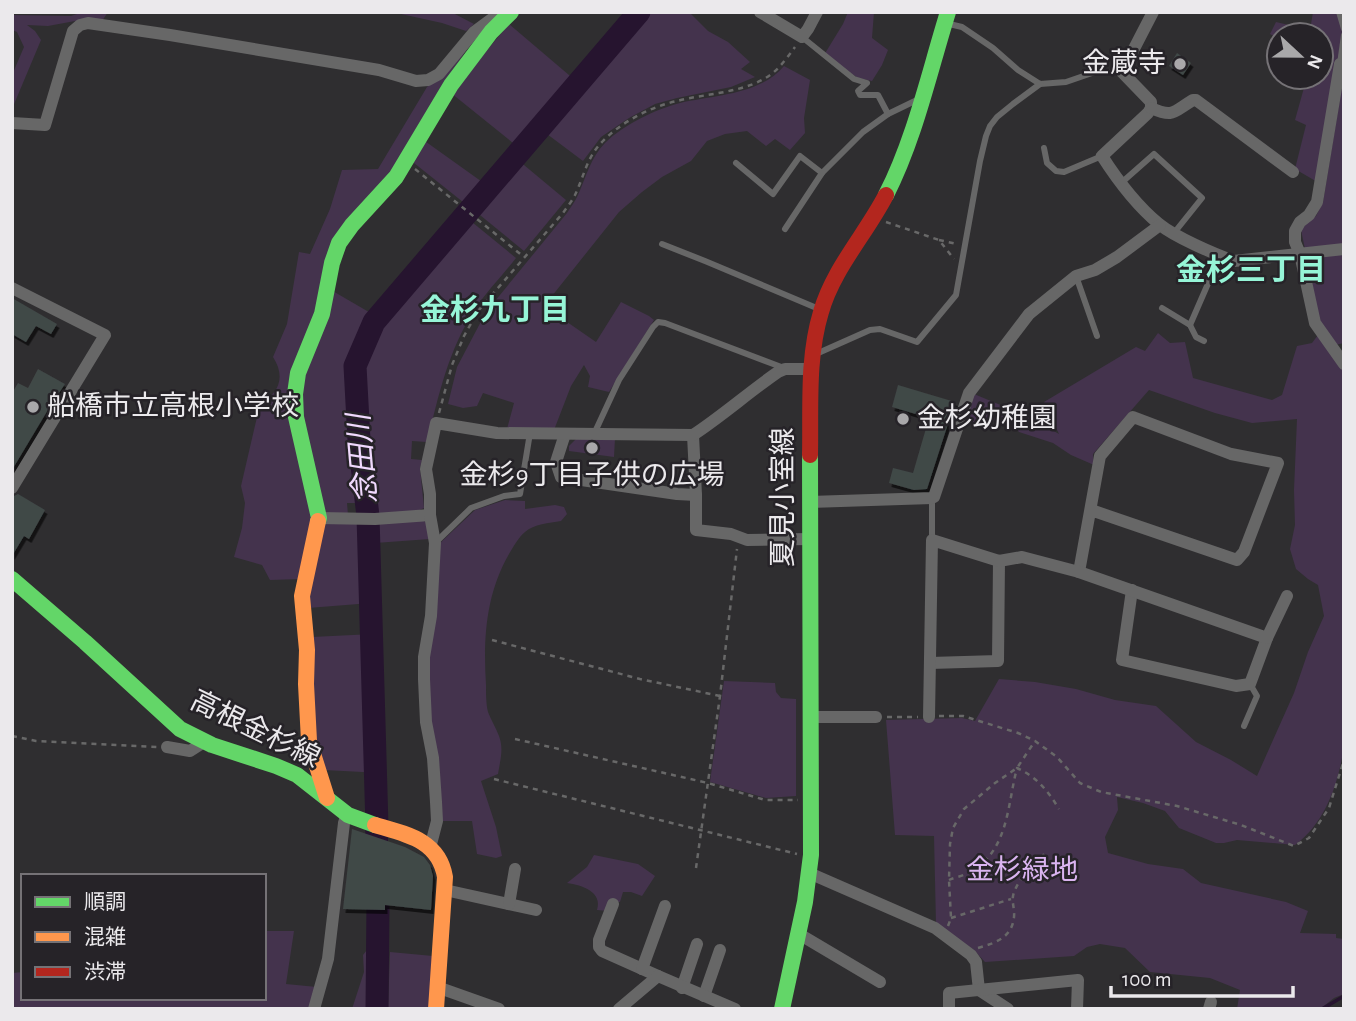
<svg xmlns="http://www.w3.org/2000/svg" width="1356" height="1021" font-family="'Alegreya Sans','Noto Sans JP',sans-serif">
<style>
.green{fill:#44334d}
.lines{fill:none;stroke-linecap:round;stroke-linejoin:round}
.stream{stroke:#26142f;stroke-width:3.5}
.river{stroke:#26142f;stroke-width:23}
.building{fill:#404847;filter:url(#shadow)}
.path{stroke:#686868;stroke-width:2.5;stroke-dasharray:5 5;stroke-linecap:butt}
.lane{stroke:#676767;stroke-width:6}
.street{stroke:#676767;stroke-width:12}
.fast{stroke:#63d668;stroke-width:16}
.slow{stroke:#ff974d;stroke-width:16}
.jam{stroke:#b3261e;stroke-width:16}
.poi-dot{fill:#a9a8aa;stroke:#262328;stroke-width:2.5}
.labels{text-anchor:middle;dominant-baseline:central;stroke-width:5;stroke-linejoin:round;paint-order:stroke}
.poi-label{font-size:28px;fill:#ebe9ec;stroke:#262328;text-anchor:start}
.street-label{font-size:28px;fill:#ebe9ec;stroke:#262328}
.park-label{font-size:28px;fill:#dab4f0;stroke:#262328}
.neighbourhood-label{font-size:30px;font-weight:bold;fill:#96f5d7;stroke:#262328}
.water-label{font-size:30px;font-style:italic;fill:#f0d9fd;stroke:#262328}
</style>
<defs>
<filter id="shadow"><feDropShadow dx="2.5" dy="4" stdDeviation="0" flood-color="#0009"/></filter>
</defs>
<rect width="100%" height="100%" fill="#2f2e30"/>
<g class="green">
<path d="M83,12H108L102,21L83,23L75,21L48,26L27,25L35,31L41,40L12,109V75L24,47L17,32L12,30V15L71,16Z"/>
<path d="M392,12H451L474,24L466,31L442,23Z"/>
<path d="M644,12H689L708,31L728,42L750,62L741,69L755,77L731,87L677,98L655,104L629,118L601,137L583,161L543,131Z"/>
<path d="M848,12H874L872,38L888,50L882,65L872,81L858,78L824,55L843,24Z"/>
<path d="M1313,12H1344V52L1319,183L1295,169L1306,125L1295,120L1307,77H1321V35H1279V39L1270,34L1276,22L1310,30Z"/>
<path d="M509,24L576,81L518,147L451,93Z"/>
<path d="M476,33L393,175L350,223L296,372L316,519L300,579L270,580L262,565L234,557L242,528L245,503L241,486L260,404C279,393 286,377 273,357L287,324L299,252L310,254L330,209L342,170L378,169L427,87L437,79Z"/>
<path d="M784,66L810,80L804,118L805,133L790,150L775,139L766,146L747,131L725,134L707,141L691,161L662,177L642,192L619,212L544,306L596,342L621,302L649,316L654,320L609,392L588,387L590,376L584,365L571,386L554,430L507,429L514,403L483,393L477,406L463,408L448,404L457,367L486,312L567,213C570,208 575,202 578,195C586,177 591,157 605,143C623,125 656,109 680,103C714,95 760,95 784,66Z"/>
<path d="M1344,74V246L1305,249L1301,230L1307,223L1316,216L1323,202Z"/>
<path d="M422,139L485,184L468,206L409,159Z"/>
<path d="M518,160L566,200L524,251L475,211Z"/>
<path d="M467,218L516,258C503,275 487,291 475,309C448,351 439,394 427,442L412,441L411,459L422,460L420,468L424,508L413,513L372,515L363,442L359,369L377,323Z"/>
<path d="M1341,252L1344,265V343L1335,345L1319,322L1308,257Z"/>
<path d="M331,290L374,315L350,370L355,440L364,503H347L348,515L323,516L304,433L302,374Z"/>
<path d="M1158,333L1170,343L1185,342L1193,378L1272,400L1282,395L1297,346L1312,343L1318,335L1344,368V747C1338,784 1326,822 1295,845L1237,840L1224,843H1216L1179,828L1165,811L1143,803L1117,797L1118,810L1105,837L1108,853L1148,864L1183,869L1201,883L1286,902L1308,911L1300,933L1336,934V938L1344,939V994L1334,998L1320,1009H1237L1240,990L1210,978L1150,972L1125,948L1100,944L1087,947L1074,956L985,962L974,950L936,924L934,836L895,835L886,720L962,718L975,721L999,679L1035,682L1076,689L1115,700L1156,706L1196,742L1231,760L1257,776L1294,693L1308,652L1324,616L1318,585L1308,579L1296,569L1290,549L1295,525L1294,490L1297,419L1252,423L1215,413L1149,390L1093,454L1094,465L1071,455L1053,443L1019,432L1011,421L998,416L989,426L967,422L965,418L974,394L1027,416L1059,434L1044,402L1136,347L1145,351Z"/>
<path d="M615,438L614,457L569,451V446L576,439Z"/>
<path d="M505,500L525,501V509L555,505L564,507L567,514L561,521C549,523 534,524 525,532C518,538 514,546 509,554C486,594 483,638 486,685C486,693 486,704 488,712C491,720 496,728 499,736C504,749 500,761 498,774L481,781L496,827L502,856L496,858L477,854L472,821H441L427,678L439,544L475,510Z"/>
<path d="M419,520L427,522L430,539L375,543L373,522Z"/>
<path d="M362,522L371,603L308,608L322,524Z"/>
<path d="M373,634L382,773L324,770L314,743L312,637Z"/>
<path d="M724,681L775,683L776,692L781,698L796,699V796L766,798L710,782Z"/>
<path d="M594,855L638,864L655,876L642,896L631,892H623L620,902L612,901L608,911L597,910C603,892 582,885 567,883L587,867Z"/>
<path d="M367,915H385L380,1009H352L364,972L363,955L375,940V922Z"/>
<path d="M264,931H294L286,984L317,987L312,1009H12V973L23,972V998H264Z"/>
<path d="M390,952L433,956L429,1009H388Z"/>
</g>
<g class="lines">
<path class="stream" d="M1322,1009L1344,996"/>
<path class="river" d="M377,1009L378,904L375,875L377,827L368,516L359,440L355,366L374,322L639,12"/>
</g>
<g class="building">
<path d="M1177,53L1191,63L1183,75L1169,66Z"/>
<path d="M12,298L57,324L51,334L36,326L26,342L12,334Z"/>
<path d="M38,369L65,384L59,393H58L12,470V393L18,383L28,388Z"/>
<path d="M898,385L955,402L927,489L914,490L889,483L893,468L913,473L929,418L892,407Z"/>
<path d="M18,494L45,510L29,539L24,536L12,556V497Z"/>
<path d="M352,829L405,847L424,857L430,865L433,876L431,910L385,905V910L343,909Z"/>
</g>
<g class="lines">
<g class="path">
<path d="M415,169L524,257"/>
<path d="M886,222L939,240L954,259"/>
<path d="M939,240L957,244"/>
<path d="M439,413L452,365L464,336L478,311L563,213C567,207 572,201 575,195C584,176 587,157 602,142C621,122 650,107 677,101C707,93 749,93 774,72C782,65 789,55 795,47"/>
<path d="M492,640L640,679L720,696"/>
<path d="M939,716H963L1018,733L1035,741L1057,757L1080,783L1101,792L1177,806L1241,825L1294,846L1309,838L1329,808L1344,760"/>
<path d="M887,717H918"/>
<path d="M12,736L36,741L157,747"/>
<path d="M515,739L708,783L765,800H798"/>
<path d="M494,779L797,854"/>
<path d="M696,868L720,696L737,549"/>
<path d="M949,880C955,877 964,876 970,872C1009,850 1007,806 1017,768C1037,777 1048,791 1059,809"/>
<path d="M951,918L1011,899"/>
<path d="M948,926L951,918L949,880L950,844L953,828L964,809L995,783L1017,768L1035,741"/>
<path d="M978,948C995,943 1012,938 1014,917C1015,907 1010,900 1015,890C1021,875 1036,863 1047,851"/>
</g>
<g class="lane">
<path d="M1339,12L1344,29"/>
<path d="M945,23L962,27L993,48L1018,70L1040,84L1066,82L1095,72H1122"/>
<path d="M802,37L854,79L867,83L858,91L860,95H878L888,114"/>
<path d="M1340,64L1344,35"/>
<path d="M1044,148L1047,163L1056,171L1064,172L1102,156"/>
<path d="M736,163L773,194L800,156L822,173"/>
<path d="M1120,184L1154,154L1202,198L1174,233"/>
<path d="M785,229L822,173L863,132L888,114L919,99"/>
<path d="M662,244L705,261L819,309"/>
<path d="M1076,276L1097,336"/>
<path d="M1162,308L1190,325L1196,337L1204,341"/>
<path d="M1190,325L1220,256"/>
<path d="M816,354L870,330L880,329L917,342L956,295L980,161L986,136L990,126L997,117L1013,104L1040,84"/>
<path d="M594,434L619,380L653,327L658,322L665,323L784,368"/>
<path d="M932,498V540"/>
<path d="M436,542L471,508L504,496L520,494L530,433"/>
<path d="M1244,726L1257,696L1250,684"/>
</g>
<g class="street">
<path d="M760,12L802,37L808,29L817,12"/>
<path d="M1153,12L1122,72L1151,102V108L1148,113L1102,156C1118,181 1136,205 1159,224C1175,237 1214,254 1234,261L1344,249"/>
<path d="M1344,65L1340,64L1317,202L1309,215L1300,222L1295,231V242L1300,254L1315,323L1344,364"/>
<path d="M1151,108C1174,118 1173,112 1193,100H1196L1293,172"/>
<path d="M12,123L45,125L73,31L80,25L88,23L170,35L379,70L416,81L428,80L439,74L474,32L497,15L506,13"/>
<path d="M12,288L105,335L12,488"/>
<path d="M565,434L556,462L561,477L677,494L696,495"/>
<path d="M693,435L696,495V530L731,534L747,540L810,539"/>
<path d="M810,502L932,498L934,497L969,393L1029,314L1076,276L1095,270L1117,257L1160,225"/>
<path d="M319,518L375,519L430,515"/>
<path d="M1079,572L1100,456L1133,417L1231,454L1278,463L1244,552L1237,560L1091,510"/>
<path d="M1132,590L1122,660L1236,686L1250,684L1267,638"/>
<path d="M930,663L998,661L999,561"/>
<path d="M810,717H876"/>
<path d="M929,717L932,540L999,561L1022,557L1079,572L1267,638L1287,596"/>
<path d="M167,747L190,751L204,742"/>
<path d="M430,848L437,821L436,802L433,758L426,722L424,679V657L431,616L435,543L430,515V494L426,469L436,423L497,433L693,435C722,416 749,392 778,372L785,369H811"/>
<path d="M809,873L935,928L971,955L976,962L979,990L1008,1009"/>
<path d="M445,890L536,910"/>
<path d="M509,904L515,869"/>
<path d="M613,904L599,940V947L602,951L658,976"/>
<path d="M799,934L880,982"/>
<path d="M642,969L665,906"/>
<path d="M437,987L499,1009"/>
<path d="M682,988L697,944"/>
<path d="M704,996L720,950"/>
<path d="M314,1009L328,959L344,823L347,814"/>
<path d="M619,1009L658,976L735,1009"/>
<path d="M949,1009V993L1078,980L1077,1009"/>
<path d="M1209,1009L1211,1002"/>
</g>
<g class="fast">
<path d="M886,195C915,138 929,73 948,12"/>
<path d="M318,521L319,518L296,417L295,394L298,373L322,314L332,263L339,243L352,225L396,177L451,85L491,32L511,12"/>
<path d="M12,579L85,642L180,729L212,745L276,766L297,775L348,815L375,825"/>
<path d="M782,1009L805,902L811,855L810,455"/>
</g>
<g class="slow">
<path d="M318,521L302,596L307,650L306,684L309,741L327,798"/>
<path d="M375,825C406,834 439,840 445,877L436,1009"/>
</g>
<path class="jam" d="M810,455C811,408 807,358 821,312C833,269 866,234 886,195"/>
</g>
<g class="poi-dot">
<circle cx="1180" cy="64" r="7"/>
<circle cx="33" cy="407" r="7"/>
<circle cx="903" cy="419" r="7"/>
<circle cx="592" cy="448" r="7"/>
</g>
<g class="labels">
<g class="poi-label">
<text x="1166" y="64" text-anchor="end">金蔵寺</text>
<text x="47" y="407">船橋市立高根小学校</text>
<text x="917" y="419">金杉幼稚園</text>
<text x="592" y="476" text-anchor="middle">金杉9丁目子供の広場</text>
</g>
<g class="street-label">
<text transform="translate(784 497) rotate(-90)">夏見小室線</text>
<text transform="translate(255 730) rotate(26)">高根金杉線</text>
</g>
<g class="park-label">
<text x="1022" y="871">金杉緑地</text>
</g>
<g class="neighbourhood-label">
<text x="1251" y="271">金杉三丁目</text>
<text x="495" y="311">金杉九丁目</text>
</g>
<g class="water-label">
<text transform="translate(363 459) rotate(-95)">念田川</text>
</g>
</g>
<rect width="1356" height="1021" fill="none" stroke="#ebe9ec" stroke-width="28"/>
<rect x="21" y="874" width="245" height="126" fill="#262328" stroke="#757276" stroke-width="2"/>
<rect x="35" y="897" width="35" height="10" fill="#63d668" stroke="#757276" stroke-width="2"/>
<text x="84" y="909" font-size="21" fill="#ebe9ec">順調</text>
<rect x="35" y="932" width="35" height="10" fill="#ff974d" stroke="#757276" stroke-width="2"/>
<text x="84" y="944" font-size="21" fill="#ebe9ec">混雑</text>
<rect x="35" y="967" width="35" height="10" fill="#b3261e" stroke="#757276" stroke-width="2"/>
<text x="84" y="979" font-size="21" fill="#ebe9ec">渋滞</text>
<g transform="translate(1300 56) rotate(112)"><circle r="33" fill="#262328" stroke="#757276" stroke-width="2"/>
<path d="M0-5L12 26L0 18L-12 26Z" fill="#a9a8aa"/>
<text y="-10" font-size="19" font-weight="bold" text-anchor="middle" fill="#ebe9ec">N</text>
</g>
<path d="M1111 986v10h182v-10" fill="none" stroke="#ebe9ec" stroke-width="3.5"/>
<text x="1122" y="986" font-size="21" fill="#ebe9ec" stroke="#262328" stroke-width="5" paint-order="stroke">100 m</text>
</svg>
